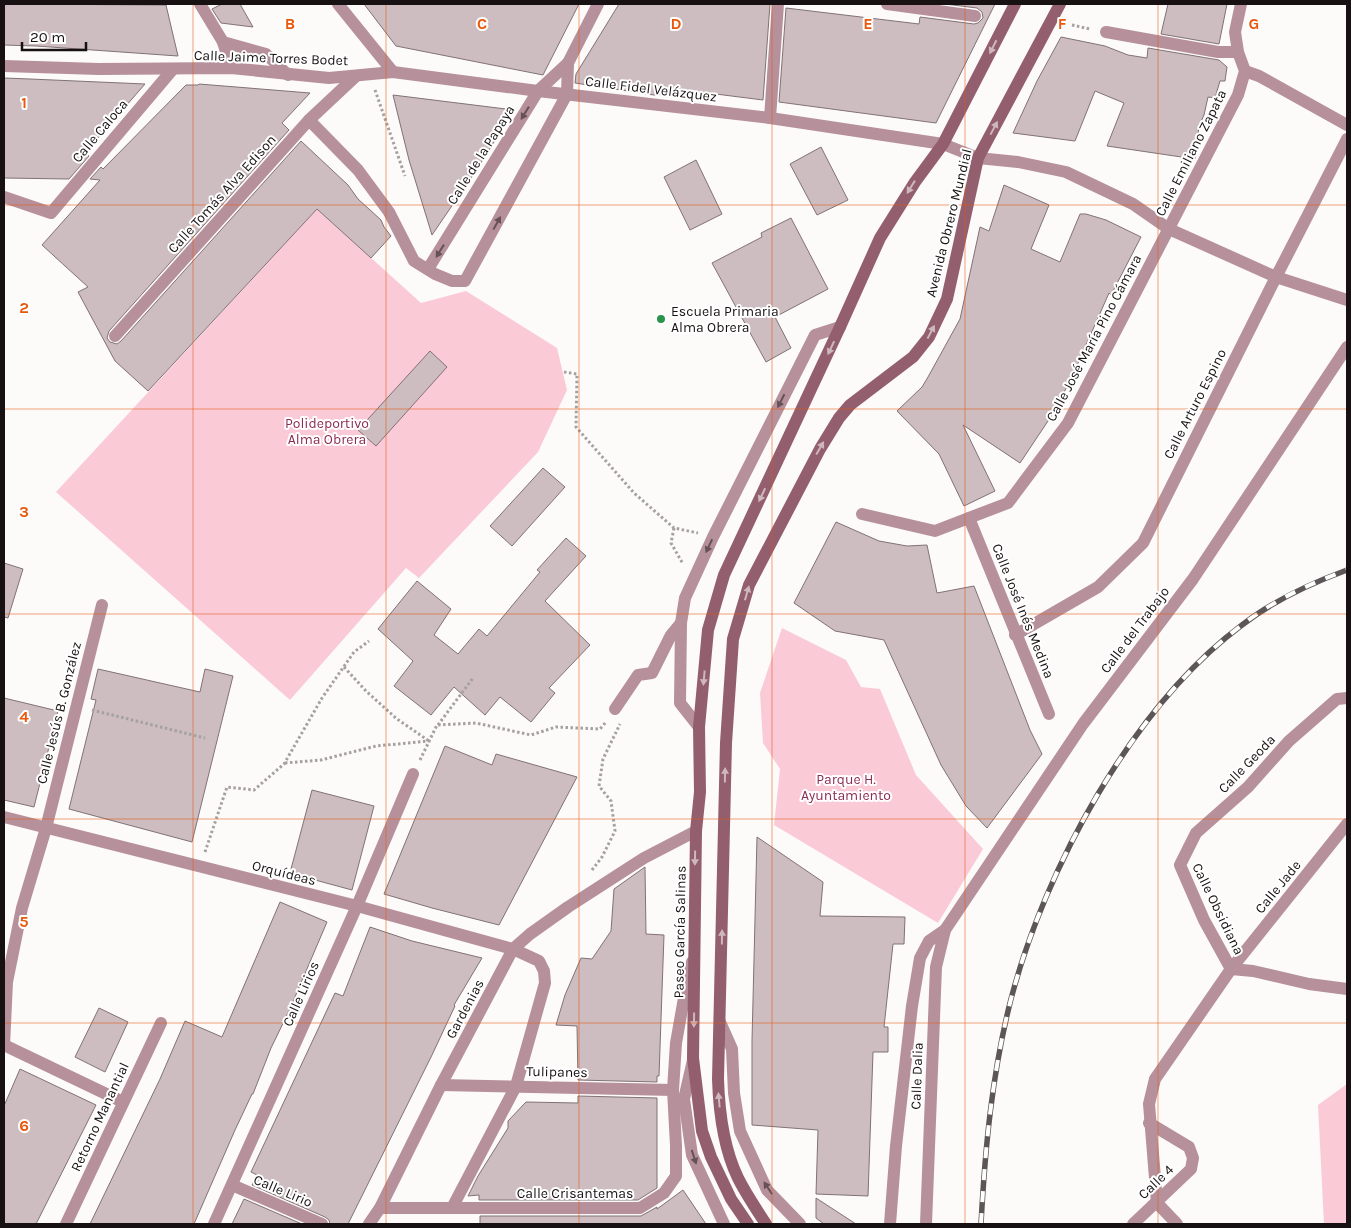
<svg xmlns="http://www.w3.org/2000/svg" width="1351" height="1228" font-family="Karla,sans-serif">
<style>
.green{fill:#fbcad7}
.building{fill:#cdbcc0;stroke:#817276}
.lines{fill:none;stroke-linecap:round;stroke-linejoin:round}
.path{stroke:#a5a1a2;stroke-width:3;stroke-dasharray:2.5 2.5;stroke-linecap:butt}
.minor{stroke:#b6919b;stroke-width:12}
.secondary{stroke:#935f6e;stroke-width:12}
.rail-casing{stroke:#5c5658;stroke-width:5.5}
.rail{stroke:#fff;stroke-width:4;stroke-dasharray:11;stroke-linecap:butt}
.oneway{fill:#ceb7be}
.oneway2{fill:#665157}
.grid{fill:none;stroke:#e8590c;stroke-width:1;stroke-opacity:0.55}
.poi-dot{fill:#29944d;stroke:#fff;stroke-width:2}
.labels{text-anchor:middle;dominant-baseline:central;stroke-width:4;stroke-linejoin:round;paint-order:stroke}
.street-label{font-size:14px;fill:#171113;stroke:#fff}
.poi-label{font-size:14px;fill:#171113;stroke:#fff;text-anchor:start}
.park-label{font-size:14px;fill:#8c2c52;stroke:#fff}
.grid-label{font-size:16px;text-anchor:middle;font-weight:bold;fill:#e8590c;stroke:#fff;stroke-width:4;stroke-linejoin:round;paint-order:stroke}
</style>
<rect width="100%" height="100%" fill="#fdfafa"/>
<g class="green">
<path d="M317,209L421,303L466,291L557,348L567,390L538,452L419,578L406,568L290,700L56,492Z"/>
<path d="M782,628L846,660L861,687L880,689L916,775L983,849L938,923L774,825L780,769L763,743L760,693Z"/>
<path d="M1347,1084V1224H1324L1318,1105Z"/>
</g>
<g class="building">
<path d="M4,4L166,5L178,56L36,46L4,45Z"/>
<path d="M222,4H240L253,27L221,23L212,9Z"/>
<path d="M364,4H579L543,75L396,46Z"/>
<path d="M619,4H770L763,100L700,92L654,95L575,83L576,74Z"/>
<path d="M945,4H995L936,123L779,102L786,8L919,24L920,17L974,24L978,23L983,18L982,12L977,8Z"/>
<path d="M1168,4H1227L1219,44L1161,34Z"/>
<path d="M1061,37L1105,46L1128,55L1147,58L1148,48L1219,60L1227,67L1225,81H1220L1215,98L1208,97L1204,115L1199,126L1195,159L1107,146L1124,103L1095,91L1075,141L1013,133L1037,81Z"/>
<path d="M4,78L30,79L145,84L85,153L89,156L69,179L4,178Z"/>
<path d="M199,84L310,93L282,123L289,130L109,331L107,338L110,342L117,344L121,341L301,141L348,185L358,199L381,220L384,227L391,236L371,258L317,209L148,391L115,361L78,292L88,287L42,245L100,180L90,179L101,167L103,169L186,85H198Z"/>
<path d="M393,95L514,110L477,169L432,235L409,160Z"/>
<path d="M821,147L848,200L817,215L790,164Z"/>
<path d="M696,160L722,214L690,230L664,177Z"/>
<path d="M1004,185L1049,205L1031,249L1060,262L1080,214H1086L1106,220L1141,237L1111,295L1109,293L1071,379L1052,415L1020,463L963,425L995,491L964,506L939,454L897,411L922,387L928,377L960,319L980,227L989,231Z"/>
<path d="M791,218L828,289L775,317L791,348L766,362L712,263L762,237L761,233Z"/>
<path d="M430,351L447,367L376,446L358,430Z"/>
<path d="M543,468L565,487L512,546L490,526Z"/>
<path d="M836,522L879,541L907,546L927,545L937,593L974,586L1030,730L1042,754L987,828L966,806L941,765L884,640L835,631L794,603Z"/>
<path d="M566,538L586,556L545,601L590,645L549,688L555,693L531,722L500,697L485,715L454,687L431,715L394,686L413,661L378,629L417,581L451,609L434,635L458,654L479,629L487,636L540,572L537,570Z"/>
<path d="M4,563L23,569L8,618L4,617Z"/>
<path d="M98,669L200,692L205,669L233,676L192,842L69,809L96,700L91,699Z"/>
<path d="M4,698L58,711L34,807L4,800Z"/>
<path d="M445,746L492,765L496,754L577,777L499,925L432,908L384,894Z"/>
<path d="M312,790L374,806L352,890L304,877L291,869Z"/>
<path d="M757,837L823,882L820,916L905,917L904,944H893L884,1027H888V1052H873L868,1196L816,1194L818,1130L752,1125V1041Z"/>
<path d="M645,867L646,934L664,935L659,1076H657V1082L578,1080L577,1026L556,1025L565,995L581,958L592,959L611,931L614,889Z"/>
<path d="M280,902L327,922L289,1011L271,1048L253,1094H252L235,1130L194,1224H90L160,1079L185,1021L222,1037Z"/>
<path d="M370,927L412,941L482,958L454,1005L455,1006L432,1055L348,1224H330L329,1220L325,1217L252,1185L257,1175L251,1172L335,993L343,996Z"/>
<path d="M99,1008L128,1022L105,1072L75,1057Z"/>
<path d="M20,1069L96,1105L36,1224H4V1106Z"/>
<path d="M578,1096L657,1098V1188L638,1200H479V1195L468,1196L478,1176L508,1128V1121L526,1102L578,1103Z"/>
<path d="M683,1190L706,1224H480V1216H641L657,1207V1209Z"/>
<path d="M816,1198L856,1224H824L816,1218Z"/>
<path d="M244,1199L302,1224H232Z"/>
</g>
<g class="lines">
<g class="path">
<path d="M1072,25L1090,29"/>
<path d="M375,90L405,176"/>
<path d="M564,372L577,374L576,427L634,493L674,528L698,533"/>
<path d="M674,528L671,543L683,564"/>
<path d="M344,667L366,691L397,719L429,741"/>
<path d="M92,710L205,738"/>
<path d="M438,725L473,678"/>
<path d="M420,760L437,725L476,723L531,735L556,727L600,729L606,722"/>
<path d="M285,763L321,760L376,746L429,741"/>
<path d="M205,852L227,787L254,790L284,764L322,698L354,652L369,641"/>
<path d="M592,870L602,857L615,831L611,801L599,786L603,759L620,724"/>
</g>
<g class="minor">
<path d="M200,4L223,42L231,68"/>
<path d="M338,4L393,72"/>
<path d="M887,4L975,16"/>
<path d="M1106,32L1218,52H1238"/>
<path d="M223,42L266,54L288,75"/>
<path d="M4,66L99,69L231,68L329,78L393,72L538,91L770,118L943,144L978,158L1018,162L1066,172L1133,204L1169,229L1276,277L1347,300"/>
<path d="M1245,71L1259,76L1347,125"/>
<path d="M770,118L778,4"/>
<path d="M309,120L358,170L389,212L414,261L435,274L452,281H465L567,94L568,63"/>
<path d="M4,197L51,213L173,69"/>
<path d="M428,269L538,91L568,63L598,4"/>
<path d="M115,336L309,120L356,76"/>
<path d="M862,514L935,531L1008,503L1068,423L1238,95L1245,71L1238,52L1235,32L1241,4"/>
<path d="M969,518L1049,714"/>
<path d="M1015,635L1098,587L1143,543L1276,277L1347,139"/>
<path d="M615,709L638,675L652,673L671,635L681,623"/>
<path d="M699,727L680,703L681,623L685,598L713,537L815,335L840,327"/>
<path d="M4,817L357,906L513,949L539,961L544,971L545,983L516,1086L452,1208"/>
<path d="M1231,969L1204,920L1180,865L1196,833L1248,787L1289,741L1337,699L1347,698"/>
<path d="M1231,969L1253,971L1309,984L1347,989"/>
<path d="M720,1022L732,1049L734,1093L740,1131L767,1190L800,1224"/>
<path d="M4,1045L123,1102"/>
<path d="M4,1046L7,982L22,908L46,828L102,605"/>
<path d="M693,1060L684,1099L692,1155L724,1224"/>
<path d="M441,1085L673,1090"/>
<path d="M232,1185L322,1224"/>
<path d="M380,1208H640L664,1193L676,1176V1146L673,1090L676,1043L687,981L692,962"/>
<path d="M66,1224L161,1023"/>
<path d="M214,1224L357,906L413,774"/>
<path d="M369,1224L380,1208L441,1085L513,949L530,934L568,907L644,858L696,831"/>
<path d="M890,1224L896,1146L912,1006L920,958L929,941L945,930"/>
<path d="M926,1224L936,967L945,930L1083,724L1193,579L1347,347"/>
<path d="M1133,1224L1191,1169L1193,1158L1189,1147L1149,1123"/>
<path d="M1177,1224L1157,1203L1149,1104L1155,1079L1231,969L1347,824"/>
</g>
<g class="secondary">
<path d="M748,1224L731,1199L711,1157L702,1131L693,1058L696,831L700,792L699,727L708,630L724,575L840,327L880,238L915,182L943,144L1015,4"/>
<path d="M766,1224C756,1209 746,1194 738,1178C723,1147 719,1112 718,1079L726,743L733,639L749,585L820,449L839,418L850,405L913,357L929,337L947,299L978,158L1060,4"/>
</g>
<defs>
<path id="rail" d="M981,1224C985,1149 992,1073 1011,999C1045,869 1132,707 1242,625C1274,600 1309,584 1347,570"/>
</defs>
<use href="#rail" class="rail-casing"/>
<use href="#rail" class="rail"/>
</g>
<defs><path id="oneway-solid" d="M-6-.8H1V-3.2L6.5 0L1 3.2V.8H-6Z" transform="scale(1.25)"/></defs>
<g class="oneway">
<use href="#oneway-solid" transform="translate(993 47) rotate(117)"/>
<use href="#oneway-solid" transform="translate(994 128) rotate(-62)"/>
<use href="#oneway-solid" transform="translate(911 187) rotate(122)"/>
<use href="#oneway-solid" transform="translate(931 332) rotate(-62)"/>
<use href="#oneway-solid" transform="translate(831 348) rotate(115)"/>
<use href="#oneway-solid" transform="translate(820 448) rotate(-60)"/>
<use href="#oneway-solid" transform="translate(762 495) rotate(115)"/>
<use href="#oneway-solid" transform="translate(747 593) rotate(-74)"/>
<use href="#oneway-solid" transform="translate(704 678) rotate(95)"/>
<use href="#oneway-solid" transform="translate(725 775) rotate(-89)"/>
<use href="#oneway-solid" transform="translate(695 858) rotate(91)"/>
<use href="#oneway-solid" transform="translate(722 937) rotate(-89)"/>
<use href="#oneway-solid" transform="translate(694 1020) rotate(91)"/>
<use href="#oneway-solid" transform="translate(719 1100) rotate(-95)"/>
</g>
<g class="oneway2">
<use href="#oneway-solid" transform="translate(525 113) rotate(122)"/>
<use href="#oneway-solid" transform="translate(497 223) rotate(-61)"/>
<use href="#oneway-solid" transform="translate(440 251) rotate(122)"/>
<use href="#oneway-solid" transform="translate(781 401) rotate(117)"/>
<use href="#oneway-solid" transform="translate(709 546) rotate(115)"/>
<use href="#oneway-solid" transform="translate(694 1157) rotate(72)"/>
<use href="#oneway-solid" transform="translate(768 1188) rotate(-124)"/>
</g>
<path class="grid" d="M193,4V1224M386,4V1224M579,4V1224M772,4V1224M965,4V1224M1158,4V1224M4,205H1347M4,409H1347M4,614H1347M4,819H1347M4,1023H1347"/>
<circle class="poi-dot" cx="661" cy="319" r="5"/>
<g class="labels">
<g class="street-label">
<text transform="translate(271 58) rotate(2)">Calle Jaime Torres Bodet</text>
<text transform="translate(651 89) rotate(7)">Calle Fidel Velázquez</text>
<text transform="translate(100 131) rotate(-50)">Calle Caloca</text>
<text transform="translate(1191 153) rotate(-63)">Calle Emiliano Zapata</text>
<text transform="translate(481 155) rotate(-58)">Calle de la Papaya</text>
<text transform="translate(222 194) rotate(-48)">Calle Tomás Alva Edison</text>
<text transform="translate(949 223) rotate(-76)">Avenida Obrero Mundial</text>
<text transform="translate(1094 338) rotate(-62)">Calle José María Pino Cámara</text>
<text transform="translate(1195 404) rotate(-63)">Calle Arturo Espino</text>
<text transform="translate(1023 611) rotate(68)">Calle José Inés Medina</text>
<text transform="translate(1135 630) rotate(-53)">Calle del Trabajo</text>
<text transform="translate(59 713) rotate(-76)">Calle Jesús B. González</text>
<text transform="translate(1247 764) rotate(-46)">Calle Geoda</text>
<text transform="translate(284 873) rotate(14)">Orquídeas</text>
<text transform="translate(1278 887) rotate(-51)">Calle Jade</text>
<text transform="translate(1218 909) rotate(64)">Calle Obsidiana</text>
<text transform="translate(680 932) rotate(-89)">Paseo García Salinas</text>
<text transform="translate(301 994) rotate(-66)">Calle Lirios</text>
<text transform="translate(465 1009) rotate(-62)">Gardenias</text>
<text transform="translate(557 1072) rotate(1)">Tulipanes</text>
<text transform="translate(917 1076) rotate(-88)">Calle Dalia</text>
<text transform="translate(100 1117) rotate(-65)">Retorno Manantial</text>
<text transform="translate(1156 1182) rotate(-44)">Calle 4</text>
<text transform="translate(283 1191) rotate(23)">Calle Lirio</text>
<text x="575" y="1193">Calle Crisantemas</text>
</g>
<g class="poi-label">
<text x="671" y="311">Escuela Primaria<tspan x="671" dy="16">Alma Obrera</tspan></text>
</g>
<g class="park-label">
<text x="327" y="423">Polideportivo<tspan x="327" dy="16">Alma Obrera</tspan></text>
<text x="846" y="779">Parque H.<tspan x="846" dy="16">Ayuntamiento</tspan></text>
</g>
</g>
<g class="grid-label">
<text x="290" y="29">B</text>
<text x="482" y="29">C</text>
<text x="676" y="29">D</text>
<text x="868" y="29">E</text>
<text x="1062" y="29">F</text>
<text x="1254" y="29">G</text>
<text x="24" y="108">1</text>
<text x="24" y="313">2</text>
<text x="24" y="517">3</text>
<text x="24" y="722">4</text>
<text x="24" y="927">5</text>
<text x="24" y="1131">6</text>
</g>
<rect width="1351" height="1228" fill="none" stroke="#171113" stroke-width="10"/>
<path d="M22 42v8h64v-8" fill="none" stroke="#171113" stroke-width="2.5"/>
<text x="30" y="42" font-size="15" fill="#171113" stroke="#ffffff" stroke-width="4" paint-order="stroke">20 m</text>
</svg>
